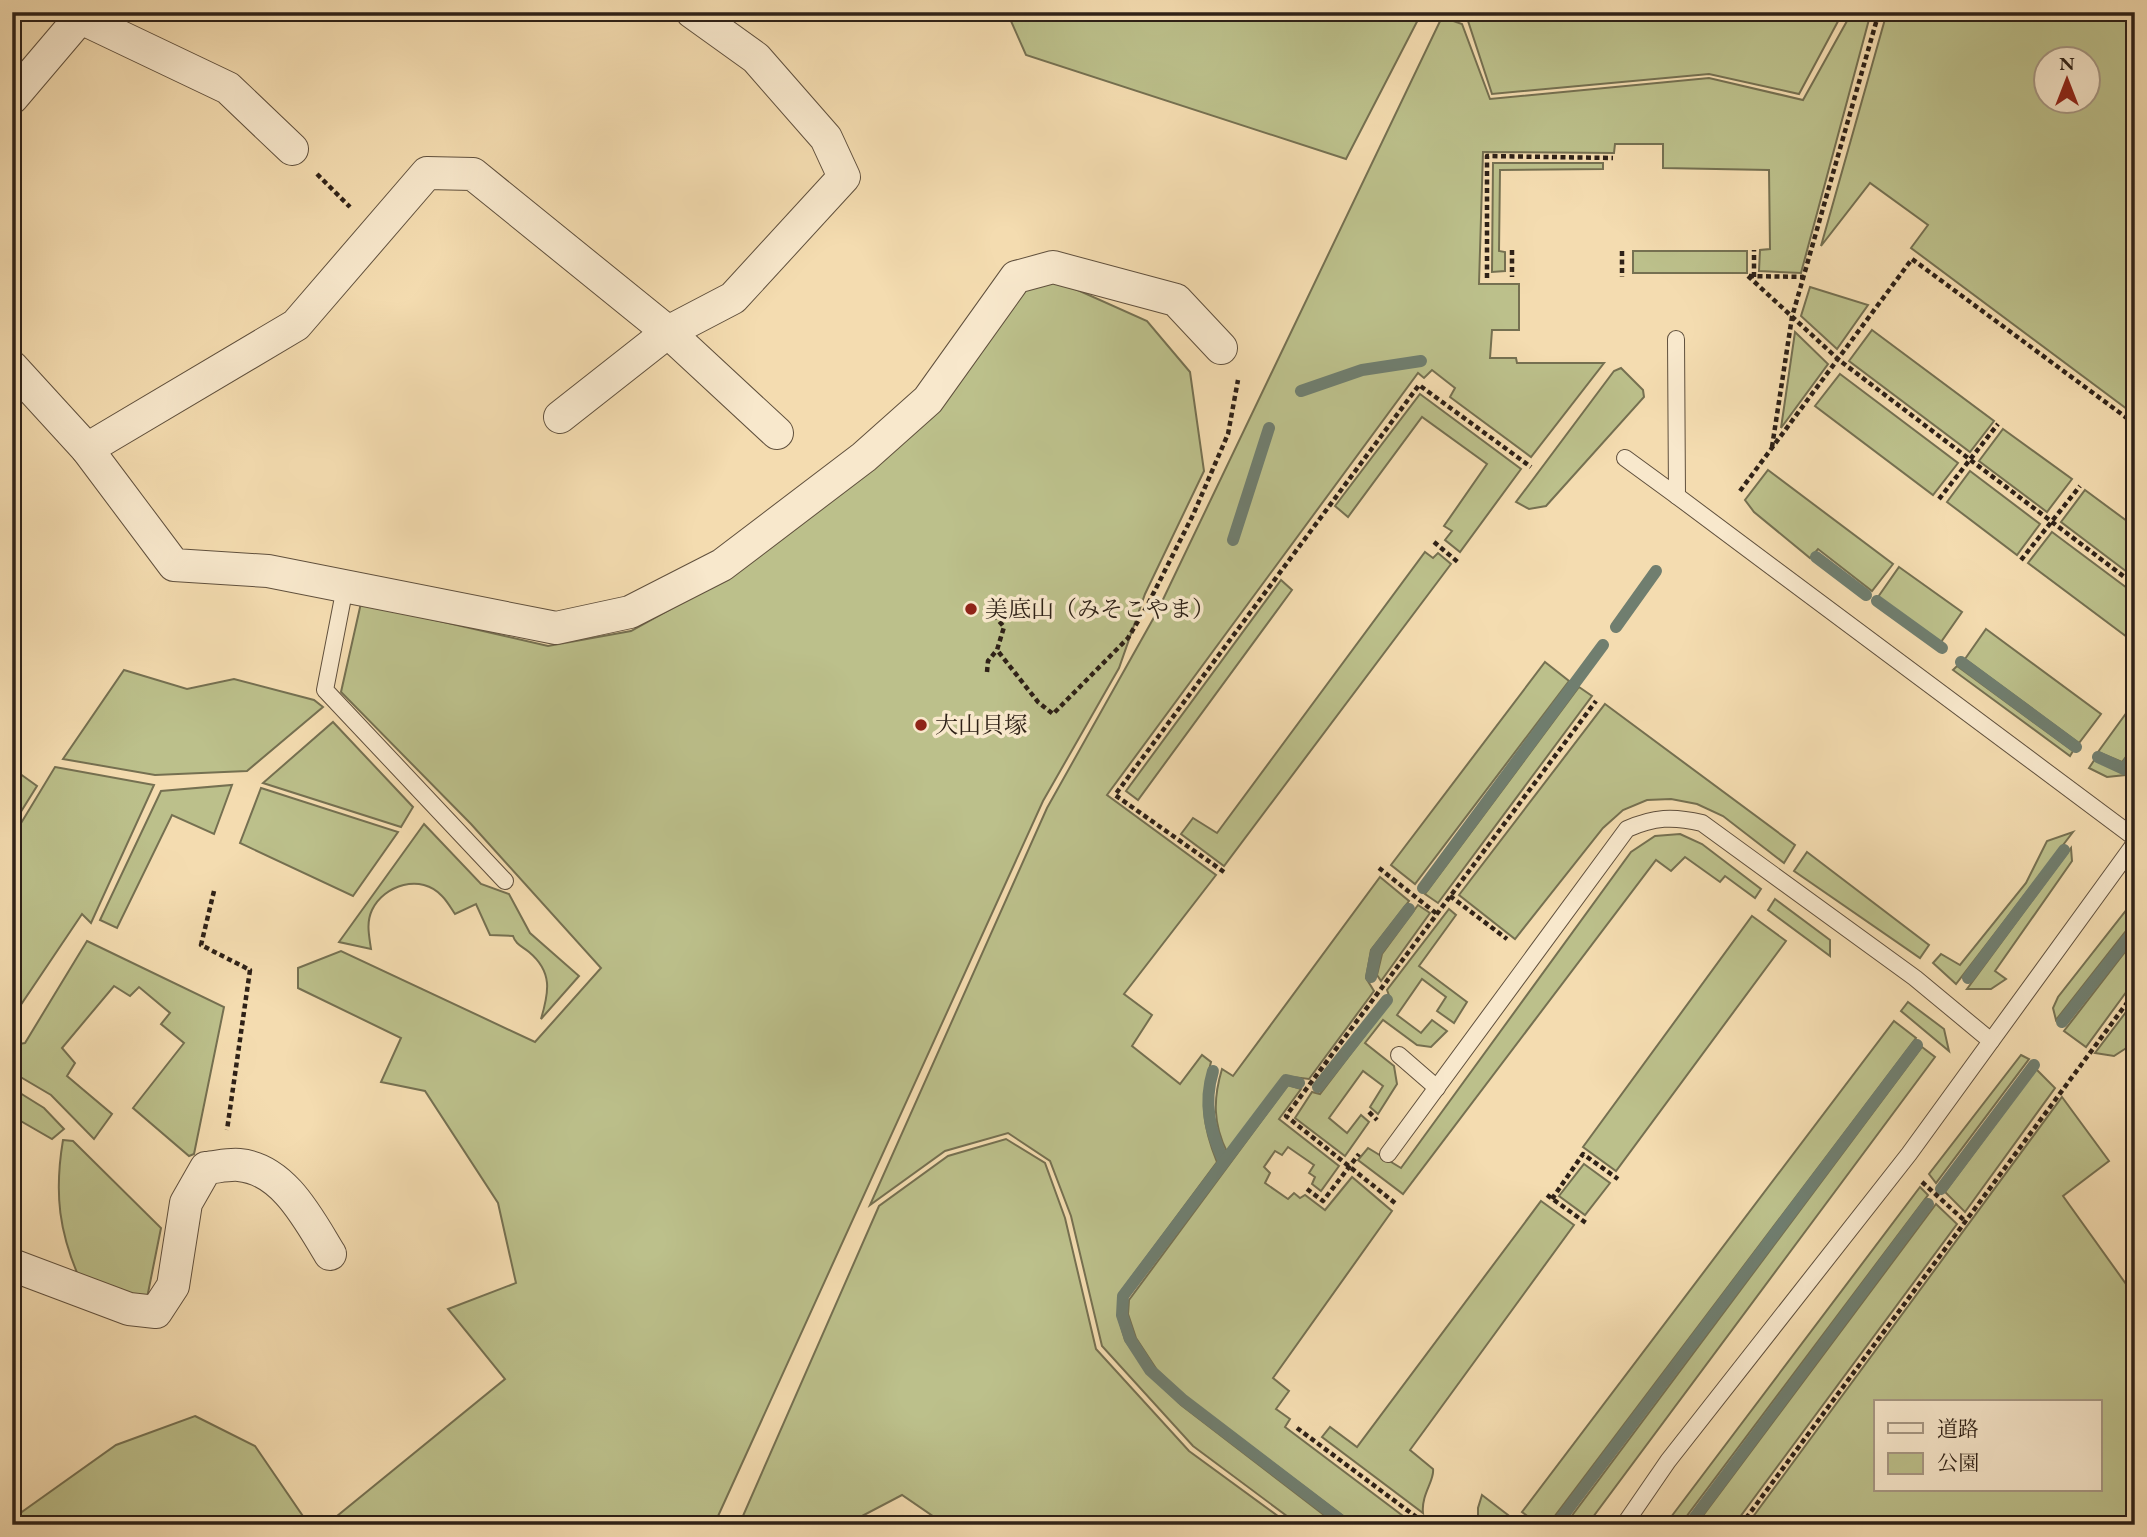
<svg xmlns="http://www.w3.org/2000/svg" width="2147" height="1537" viewBox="0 0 2147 1537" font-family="'EB Garamond','Noto Serif JP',serif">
<rect width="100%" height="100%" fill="#f4dcb0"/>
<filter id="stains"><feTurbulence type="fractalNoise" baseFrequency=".00286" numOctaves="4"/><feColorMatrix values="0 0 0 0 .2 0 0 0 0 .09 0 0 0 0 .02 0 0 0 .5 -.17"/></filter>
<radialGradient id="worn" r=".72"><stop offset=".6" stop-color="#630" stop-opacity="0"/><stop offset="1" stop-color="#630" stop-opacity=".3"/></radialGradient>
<g fill="#bcc08b" stroke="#757051" stroke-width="2" fill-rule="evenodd">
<path d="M1007 12H1422L1346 159 1026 55Z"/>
<path d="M1431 12H1843L1799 94 1709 74 1492 94 1467 18Z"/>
<path d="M1852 12H1871L1801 273 1759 271 1760 250 1770 249 1769 170 1663 168V144H1615L1614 153 1483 152 1479 284H1519V330H1492L1490 358H1516L1517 363H1604L1531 457 1450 397 1455 388 1432 370 1424 378 1418 373 1107 795 1216 875 1124 994 1152 1015 1132 1046 1180 1084 1202 1055 1211 1062C1200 1101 1202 1125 1217 1162L1119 1294 1118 1316 1125 1340 1149 1374 1181 1405 1337 1525H1299L1193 1446 1102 1346 1071 1216 1050 1161 1008 1133 945 1151 870 1205 1047 808 1157 612 1442 17 1462 24 1490 99 1709 78 1803 100Z"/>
<path d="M1887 12H2135V415L1911 248 1928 225 1870 183 1821 246ZM2046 60H2088V102H2046Z"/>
<path d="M1493 163H1603V169L1500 170 1499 251 1505 252V271L1492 272Z"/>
<rect x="1633" y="251" width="114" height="22"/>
<path d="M1053 279 1147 321 1190 372 1204 471 1145 594 1119 668 1043 801 714 1525H326L505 1379 448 1309 516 1283 498 1203 425 1091 381 1082 401 1038 298 988V968L341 951 535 1042 601 968 471 824 341 692 361 603 548 646 631 631 732 575 1020 291Z"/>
<path d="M1810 287 1868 305 1837 349 1801 316Z"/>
<path d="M1872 330 1994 421 1970 452 1849 361Z"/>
<path d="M1795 332 1828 364 1781 428Z"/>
<path d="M1621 368 1643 390 1644 397 1546 506 1529 509 1516 502 1614 371Z"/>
<path d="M1840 374 1958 463 1933 495 1815 406Z"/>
<path d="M1420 394 1521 469 1460 552 1445 540 1452 531 1444 526 1487 464 1422 417 1348 517 1335 506Z"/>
<path d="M2003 429 2072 479 2047 512 1979 461Z"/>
<path d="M1768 470 1893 564 1872 591 1818 549 1810 558 1754 512 1745 500Z"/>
<path d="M1970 471 2040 524 2017 555 1947 502Z"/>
<path d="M2085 490 2135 527V578L2061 522Z"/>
<path d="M2052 532 2135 594V643L2028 563Z"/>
<path d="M1425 552 1433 558 1438 553 1451 564 1224 866 1181 834 1193 818 1217 833Z"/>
<path d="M1899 567 1962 612 1941 642 1878 597Z"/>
<path d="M1281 580 1292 590 1138 800 1126 791Z"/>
<path d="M1986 629 2101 714 2079 743 1965 659Z"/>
<path d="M1545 662 1569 681 1415 884 1391 865Z"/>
<path d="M1957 666 2073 751 2070 756 1953 670Z"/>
<path d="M124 670 187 689 234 679 314 700 323 707 247 771 155 775 63 759Z"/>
<path d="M1579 687 1592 696 1438 903 1425 894Z"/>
<path d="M2135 701V745L2122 762 2098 752Z"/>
<path d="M1605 704 1795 845 1784 863 1723 816 1697 804 1671 799 1647 800 1623 810 1603 828 1515 939 1459 895Z"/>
<path d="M333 722 413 807 401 827 263 783Z"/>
<path d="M2095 759 2125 773 2135 760V774L2107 777 2089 768Z"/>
<path d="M55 767 154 785 91 923 82 914 12 1018V838Z"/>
<path d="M12 768 37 786 12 826Z"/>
<path d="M232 785 214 834 172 815 117 928 100 920 161 791Z"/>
<path d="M261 788 398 832 353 896 240 843Z"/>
<path d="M424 824 481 884 509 894 530 933 579 976 541 1019C549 992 553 972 529 952 522 946 516 945 513 936L490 935 476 904 455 914C451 908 447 901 442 896 421 873 384 885 372 910 366 923 369 935 371 949L339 942Z"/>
<path d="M2073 832 1956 984 1933 963 1941 954 1960 965 2026 883 2047 841Z"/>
<path d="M1680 834 1702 844 1761 889 1755 898 1725 876 1720 882 1685 857 1671 871 1656 860 1403 1194 1358 1160 1368 1148 1401 1168 1631 852 1655 836Z"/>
<path d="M2071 848 2072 861 1995 971 2006 979 1991 989H1967Z"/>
<path d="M1807 852 1929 945 1920 958 1794 871Z"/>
<path d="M1380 877 1409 901 1371 950 1366 978 1374 991 1309 1079 1285 1076 1227 1152C1213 1124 1213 1099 1222 1069L1233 1076Z"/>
<path d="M1775 899 1830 940V956L1768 910Z"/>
<path d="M2135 899V934L2126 931 2056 1020 2053 1008 2058 997Z"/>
<path d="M1418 905 1430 913 1381 981 1377 975 1382 954Z"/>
<path d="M1449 909 1456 915 1419 966 1467 1002 1454 1023 1437 1011 1446 997 1422 979 1397 1015 1421 1033 1432 1020 1447 1031 1431 1047 1417 1045 1383 1020 1365 1043 1394 1066 1397 1084 1378 1114 1370 1107 1383 1086 1363 1071 1329 1118 1347 1133 1361 1115 1369 1122 1345 1156 1295 1118 1312 1092 1320 1094 1391 1001 1387 990Z"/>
<path d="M1752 916 1786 941 1616 1171 1583 1147Z"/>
<path d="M2135 939V980L2086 1047 2064 1031Z"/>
<path d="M87 941 224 1007 194 1154 189 1156 133 1108 184 1043 161 1024 170 1013 139 987 130 996 114 986 62 1048 75 1063 67 1076 112 1114 94 1139 51 1095 12 1072V1045L25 1043Z"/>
<path d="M1908 1002 1944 1029 1949 1051 1901 1011Z"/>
<path d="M2129 1008 2135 1017V1050L2131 1045 2114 1056 2095 1053Z"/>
<path d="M1894 1021 1916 1038 1548 1525H1539L1522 1512Z"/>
<path d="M1922 1047 1935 1057 1587 1525H1565Z"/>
<path d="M2021 1055 2029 1059 1936 1183 1929 1174Z"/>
<path d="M2036 1069 2055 1088 1965 1212 1945 1192Z"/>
<path d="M1288 1085 1301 1089 1279 1119 1339 1166 1321 1191 1312 1184 1315 1177 1309 1173 1314 1165 1288 1147 1282 1155 1275 1151 1264 1167 1270 1173 1265 1183 1288 1199 1294 1193 1300 1198 1305 1195 1325 1210 1352 1177 1392 1211 1273 1378 1289 1391 1276 1409 1290 1419 1285 1427 1415 1525H1355L1187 1398 1157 1370 1136 1338 1128 1314 1129 1300Z"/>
<path d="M12 1088 44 1108 64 1129 52 1139 12 1116Z"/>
<path d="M2062 1097 2109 1161 2063 1196 2131 1291 2135 1289V1525H1747ZM2100 1402V1490H1876V1402Z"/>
<path d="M1006 1139 1045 1163 1065 1218 1096 1349 1189 1451 1290 1525H939L937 1519 902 1495 845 1525H739L879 1206 948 1156Z"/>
<path d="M63 1140 73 1141 161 1228 147 1298 81 1282C59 1233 54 1194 63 1140Z"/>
<path d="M1584 1164 1610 1183 1585 1215 1559 1196Z"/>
<path d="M1920 1187 1928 1195 1680 1525 1671 1517Z"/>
<path d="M1541 1201 1574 1225 1410 1450 1433 1469C1435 1480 1421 1494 1423 1513L1322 1437 1330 1427 1357 1447Z"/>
<path d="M1936 1204 1957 1224 1734 1525H1696Z"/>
<path d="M195 1416 255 1446 309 1525H12V1519L116 1445Z"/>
<path d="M1482 1495 1521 1525H1478V1508Z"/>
</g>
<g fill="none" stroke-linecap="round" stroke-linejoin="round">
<g stroke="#707e6f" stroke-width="12">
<path d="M1301 391 1362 370 1421 361"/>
<path d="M1233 540 1269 428"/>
<path d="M1816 557 1866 595"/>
<path d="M1877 601 1942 648"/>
<path d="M1616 627 1656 571"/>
<path d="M1961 662 2076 747"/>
<path d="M2098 757 2124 769 2135 754"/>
<path d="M1423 888 1603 645"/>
<path d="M1371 977 1376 952 1409 909"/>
<path d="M1968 978 2064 850"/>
<path d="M2062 1022 2130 936"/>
<path d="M1213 1071C1203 1104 1210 1131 1224 1162"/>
<path d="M1299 1083 1286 1080 1123 1296 1122 1315 1130 1339 1150 1370 1182 1399 1347 1525"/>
<path d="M1318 1087 1387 1000"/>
<path d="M1941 1189 2034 1065"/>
<path d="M1556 1525 1917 1045"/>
<path d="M1689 1525 1928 1204"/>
</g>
<defs>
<g id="service">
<path d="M1676 339 1677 496 2135 838"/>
<path d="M1625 458 1677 496"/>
<path d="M345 587 325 690 505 881"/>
<path d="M1399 1055 1437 1088"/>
<path d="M1388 1154 1627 829C1654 817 1673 816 1702 823L1915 978 1991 1041"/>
<path d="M1624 1525 1668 1461 1909 1154 2135 843"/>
</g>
<g id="minor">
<path d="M81 18 228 88 292 149"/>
<path d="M12 98 85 12"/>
<path d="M12 367 87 449 296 325 427 173 473 174 668 332 733 298 844 177 826 138 756 58 692 12"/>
<path d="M560 417 668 332 777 433"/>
<path d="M87 449 174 565 268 571 556 628 630 612 722 565 864 457 928 400 1016 277 1053 267 1176 300 1221 348"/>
<path d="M12 1265 129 1309 156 1312 173 1286 186 1203 206 1168C217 1167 229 1164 239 1165 284 1169 309 1220 330 1254"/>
</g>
</defs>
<use href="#service" stroke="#60503d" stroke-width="18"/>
<use href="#minor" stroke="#60503d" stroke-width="34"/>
<g stroke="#2e2117" stroke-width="4.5" stroke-dasharray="5 3.5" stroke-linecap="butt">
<path d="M317 174 350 207"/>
<path d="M1512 250V277"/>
<path d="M1622 251V277"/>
<path d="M1748 276 1839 360 2135 585"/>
<path d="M1749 276 1804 277"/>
<path d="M1754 277V250"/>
<path d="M1487 278V156L1613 158"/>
<path d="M1772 447 1792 317 1879 12"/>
<path d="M1740 491 1912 259 2135 424"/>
<path d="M1939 499 1998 424"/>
<path d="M1434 542 1459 563"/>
<path d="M2021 560 2080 486"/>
<path d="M994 615 1004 627 997 650 1038 702 1053 714 1128 638 1146 608 1193 515 1228 434 1238 380"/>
<path d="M987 672 988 661 997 650"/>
<path d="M1379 868 1437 914"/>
<path d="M1224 872 1115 795 1419 385 1531 467"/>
<path d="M214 891 201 945 250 970 227 1130"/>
<path d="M1450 896 1507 939"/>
<path d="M1369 1112 1377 1120"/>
<path d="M1922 1182 1965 1221"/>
<path d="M1307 1189 1323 1201 1359 1154"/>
<path d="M1547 1195 1586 1223"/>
<path d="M1552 1199 1583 1154 1618 1179"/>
<path d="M1395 1203 1286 1116 1596 701"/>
<path d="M1297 1428 1427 1525"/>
<path d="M1741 1525 2135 992"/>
</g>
<use href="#service" stroke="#f8e8cc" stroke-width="16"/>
<use href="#minor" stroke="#f8e8cc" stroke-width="32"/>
</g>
<g fill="#8f2418" stroke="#f8e8cc" stroke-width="2.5">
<circle cx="971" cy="609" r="7"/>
<circle cx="921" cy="725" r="7"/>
</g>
<g text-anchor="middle" stroke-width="7" stroke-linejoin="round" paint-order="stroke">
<g font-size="23" fill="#2e2117" stroke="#f8e8cc" text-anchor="start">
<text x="985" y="617">美底山（みそこやま）</text>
<text x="935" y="733">大山貝塚</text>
</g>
</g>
<rect width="2147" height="1537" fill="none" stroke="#f4dcb0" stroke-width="42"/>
<rect x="14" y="14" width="2119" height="1509" fill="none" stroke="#2e2117" stroke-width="3.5"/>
<rect x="21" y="21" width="2105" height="1495" fill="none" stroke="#2e2117" stroke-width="2"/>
<rect x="1874" y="1400" width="228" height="91" fill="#f8e8cc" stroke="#a79884" stroke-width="2"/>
<rect x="1888" y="1423" width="35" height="10" fill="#f8e8cc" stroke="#a79884" stroke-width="2"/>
<text x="1937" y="1436" font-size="21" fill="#2e2117">道路</text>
<rect x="1888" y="1453" width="35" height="21" fill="#bcc08b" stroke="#a79884" stroke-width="2"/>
<text x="1937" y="1470" font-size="21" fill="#2e2117">公園</text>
<g transform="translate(2067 80)"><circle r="33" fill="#f8e8cc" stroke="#a79884" stroke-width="2"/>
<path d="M0-5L12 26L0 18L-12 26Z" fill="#8f2418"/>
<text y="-10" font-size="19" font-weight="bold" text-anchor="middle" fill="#2e2117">N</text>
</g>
<rect width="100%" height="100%" filter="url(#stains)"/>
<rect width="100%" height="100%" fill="url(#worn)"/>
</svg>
